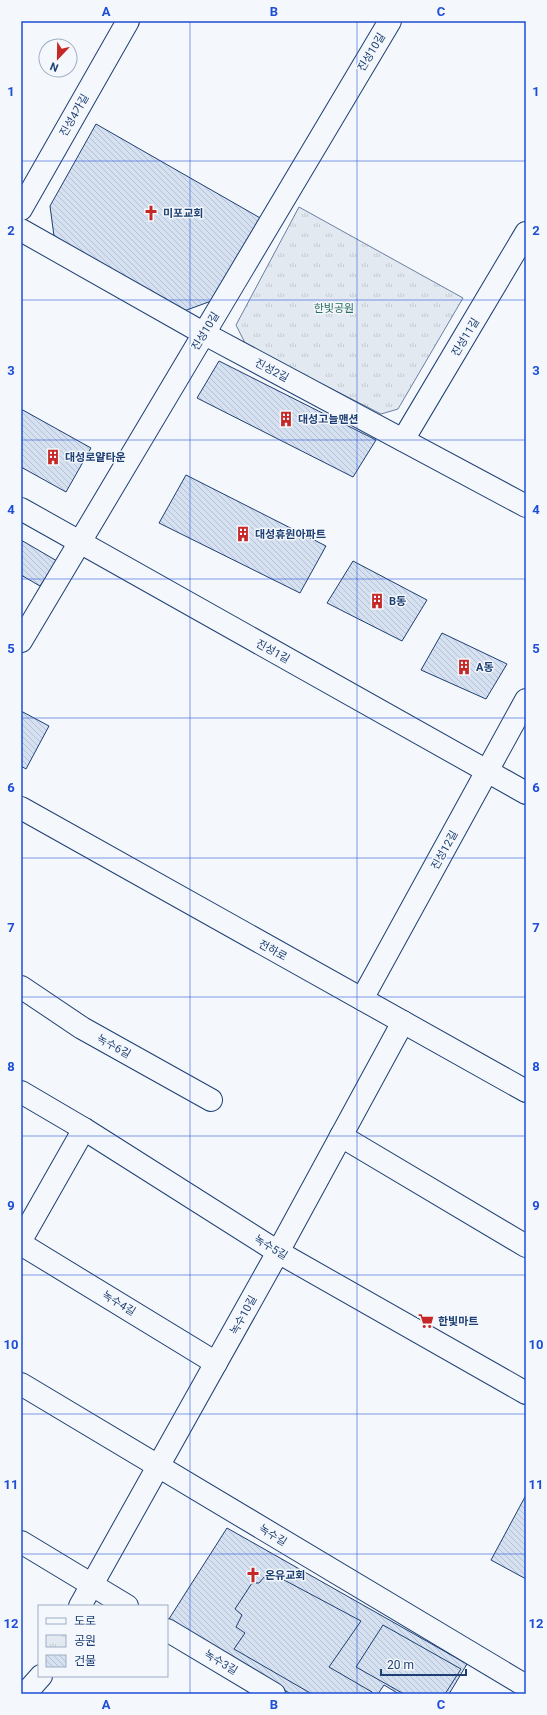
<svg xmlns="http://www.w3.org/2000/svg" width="547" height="1715" viewBox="0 0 547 1715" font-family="Roboto,'Noto Sans KR',sans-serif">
<defs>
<pattern id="park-tufts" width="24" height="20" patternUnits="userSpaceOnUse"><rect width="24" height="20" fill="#e3e9f0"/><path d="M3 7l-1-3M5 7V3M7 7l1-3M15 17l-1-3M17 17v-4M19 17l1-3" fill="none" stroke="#c2c9d1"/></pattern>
<pattern id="building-back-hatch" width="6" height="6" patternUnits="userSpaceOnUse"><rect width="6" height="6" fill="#d5e0f0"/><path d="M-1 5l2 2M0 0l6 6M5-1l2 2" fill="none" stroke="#b6c1d1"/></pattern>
</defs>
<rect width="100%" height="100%" fill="#f4f7fb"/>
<path fill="url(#park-tufts)" stroke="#687fa3" d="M299 207 463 298 398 409 381 414 246 345 236 325Z"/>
<g fill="url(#building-back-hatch)" stroke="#1d3f73">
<path d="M96 124 262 219 214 300 184 311 54 236 50 206Z"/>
<path d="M219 361 376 440 353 477 197 398Z"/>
<path d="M21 409 91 448 66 492 21 467Z"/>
<path d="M186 475 326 546 300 593 159 523Z"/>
<path d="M21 540 57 561 40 586 21 575Z"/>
<path d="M353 561 427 600 402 641 327 603Z"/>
<path d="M442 633 507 664 486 699 421 670Z"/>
<path d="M21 711 49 726 26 769 21 766Z"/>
<path d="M526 1495V1579L491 1560Z"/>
<path d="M227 1528 467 1664 449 1694H399L384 1685 378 1694H291L167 1622Z"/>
<path d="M271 1573 361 1621 329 1667 372 1692 371 1694H312L234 1649 245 1633 236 1627 242 1615 235 1609 252 1583H259L265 1576Z"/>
<path d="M383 1625 461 1669 445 1694H404L356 1667Z"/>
</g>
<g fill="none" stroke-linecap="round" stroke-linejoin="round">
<defs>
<g id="minor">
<path d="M21 209 128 21"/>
<path d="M21 230 203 333 526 506"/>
<path d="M403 440 526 233"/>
<path d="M21 509 526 793"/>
<path d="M21 641 390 21"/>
<path d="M21 808 526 1091"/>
<path d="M21 987 82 1028 211 1100"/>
<path d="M362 999 526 700"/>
<path d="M21 1092 84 1129 278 1252 526 1393"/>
<path d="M341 1136 526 1246"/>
<path d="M21 1240 84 1129"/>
<path d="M21 1244 216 1363"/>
<path d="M21 1384 526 1686"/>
<path d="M21 1542 127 1606"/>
<path d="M80 1606 278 1252 403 1022"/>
<path d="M167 1630 274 1694"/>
<path d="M25 1694 41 1676"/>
</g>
</defs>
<use href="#minor" stroke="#1d3f73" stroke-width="24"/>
<use href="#minor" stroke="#f4f7fb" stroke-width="22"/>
</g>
<path fill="none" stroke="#1d4ed8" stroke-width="1" stroke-opacity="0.55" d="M190 21V1694M357 21V1694M21 161H526M21 300H526M21 440H526M21 579H526M21 718H526M21 858H526M21 997H526M21 1136H526M21 1275H526M21 1414H526M21 1554H526"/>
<defs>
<symbol id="church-bare" viewBox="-9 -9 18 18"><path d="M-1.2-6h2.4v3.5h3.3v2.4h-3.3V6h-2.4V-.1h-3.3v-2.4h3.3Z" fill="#c62828" stroke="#f4f7fb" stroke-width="2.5" paint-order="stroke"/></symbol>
<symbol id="building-bare" viewBox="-9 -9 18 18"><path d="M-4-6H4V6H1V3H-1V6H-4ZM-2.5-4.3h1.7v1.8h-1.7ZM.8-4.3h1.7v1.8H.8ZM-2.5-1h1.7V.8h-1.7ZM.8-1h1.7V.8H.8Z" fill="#c62828" stroke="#f4f7fb" stroke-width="2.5" paint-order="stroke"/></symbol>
<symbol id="supermarket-bare" viewBox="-9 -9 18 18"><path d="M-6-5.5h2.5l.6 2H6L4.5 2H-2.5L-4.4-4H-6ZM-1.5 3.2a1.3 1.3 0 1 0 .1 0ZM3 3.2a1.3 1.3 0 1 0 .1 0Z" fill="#c62828" stroke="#f4f7fb" stroke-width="2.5" paint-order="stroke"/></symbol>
</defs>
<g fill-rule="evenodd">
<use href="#church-bare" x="140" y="202" width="22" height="22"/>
<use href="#building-bare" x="275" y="408" width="22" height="22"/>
<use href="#building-bare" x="42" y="446" width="22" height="22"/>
<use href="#building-bare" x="232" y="523" width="22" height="22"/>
<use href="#building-bare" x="366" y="590" width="22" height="22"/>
<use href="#building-bare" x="453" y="656" width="22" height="22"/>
<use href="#supermarket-bare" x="415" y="1310" width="22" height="22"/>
<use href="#church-bare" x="242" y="1564" width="22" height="22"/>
</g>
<g text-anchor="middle" stroke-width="3" stroke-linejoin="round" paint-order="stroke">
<g font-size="11" fill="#1d3f73" stroke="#f4f7fb">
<text transform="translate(371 52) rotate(-59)" y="4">진성10길</text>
<text transform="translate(74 115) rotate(-60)" y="4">진성4가길</text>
<text transform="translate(205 331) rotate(-59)" y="4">진성10길</text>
<text transform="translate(465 337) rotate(-59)" y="4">진성11길</text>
<text transform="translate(272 370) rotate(28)" y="4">진성2길</text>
<text transform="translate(273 651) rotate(29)" y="4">진성1길</text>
<text transform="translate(444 850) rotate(-61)" y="4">진성12길</text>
<text transform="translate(273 950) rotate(29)" y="4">전하로</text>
<text transform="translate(114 1046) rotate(29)" y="4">녹수6길</text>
<text transform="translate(271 1247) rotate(31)" y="4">녹수5길</text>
<text transform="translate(119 1303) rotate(31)" y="4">녹수4길</text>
<text transform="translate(243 1315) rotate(-61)" y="4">녹수10길</text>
<text transform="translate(273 1535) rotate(31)" y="4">녹수길</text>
<text transform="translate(221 1662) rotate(31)" y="4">녹수3길</text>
</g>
<g font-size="11" font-weight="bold" fill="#1d3f73" stroke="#f4f7fb" text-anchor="start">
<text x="163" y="217">미포교회</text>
<text x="298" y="423">대성고늘맨션</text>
<text x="65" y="461">대성로얄타운</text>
<text x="255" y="538">대성휴원아파트</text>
<text x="389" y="605">B동</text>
<text x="476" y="671">A동</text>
<text x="438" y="1325">한빛마트</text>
<text x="265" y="1579">온유교회</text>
</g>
<g font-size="11" fill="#2c6c60" stroke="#f4f7fb">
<text x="334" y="312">한빛공원</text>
</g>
</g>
<rect width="547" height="1715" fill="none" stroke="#f4f7fb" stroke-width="44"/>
<rect x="38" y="1605" width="130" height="72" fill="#f4f7fb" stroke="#9eadc5"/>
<rect x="46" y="1618" width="20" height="6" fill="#f4f7fb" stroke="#9eadc5"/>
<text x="74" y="1625" font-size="12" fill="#1d3f73">도로</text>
<rect x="46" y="1635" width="20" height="12" fill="url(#park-tufts)" stroke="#9eadc5"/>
<text x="74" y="1645" font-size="12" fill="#1d3f73">공원</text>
<rect x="46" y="1655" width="20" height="12" fill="url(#building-back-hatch)" stroke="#9eadc5"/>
<text x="74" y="1665" font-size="12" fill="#1d3f73">건물</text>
<g transform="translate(58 58) rotate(202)"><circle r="19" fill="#f4f7fb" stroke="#9eadc5"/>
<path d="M0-3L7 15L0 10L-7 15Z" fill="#c62828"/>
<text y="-6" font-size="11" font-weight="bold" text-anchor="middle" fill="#1d3f73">N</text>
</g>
<path d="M381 1669v6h85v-6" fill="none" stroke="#1d3f73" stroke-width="2"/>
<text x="387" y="1669" font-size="12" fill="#1d3f73" stroke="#f4f7fb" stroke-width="3" paint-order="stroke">20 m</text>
<rect x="22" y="22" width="503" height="1671" fill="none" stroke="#1d4ed8" stroke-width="1.5"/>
<g font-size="13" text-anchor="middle" font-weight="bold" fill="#1d4ed8">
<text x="106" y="16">A</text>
<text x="274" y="16">B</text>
<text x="441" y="16">C</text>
<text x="11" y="96">1</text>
<text x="536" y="96">1</text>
<text x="11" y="235">2</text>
<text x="536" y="235">2</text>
<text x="11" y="375">3</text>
<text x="536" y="375">3</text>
<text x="11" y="514">4</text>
<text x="536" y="514">4</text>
<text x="11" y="653">5</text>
<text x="536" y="653">5</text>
<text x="11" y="792">6</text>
<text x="536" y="792">6</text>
<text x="11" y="932">7</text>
<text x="536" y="932">7</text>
<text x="11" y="1071">8</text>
<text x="536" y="1071">8</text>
<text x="11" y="1210">9</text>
<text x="536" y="1210">9</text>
<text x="11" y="1349">10</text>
<text x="536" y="1349">10</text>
<text x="11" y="1489">11</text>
<text x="536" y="1489">11</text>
<text x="11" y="1628">12</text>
<text x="536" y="1628">12</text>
<text x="106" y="1709">A</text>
<text x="274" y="1709">B</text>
<text x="441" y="1709">C</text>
</g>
</svg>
